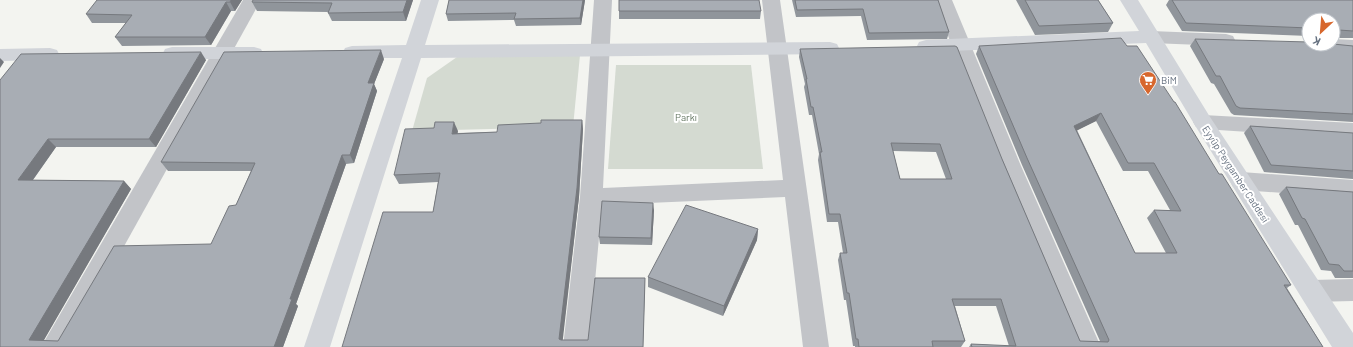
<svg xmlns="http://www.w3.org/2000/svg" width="1353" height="347" viewBox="0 0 1353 347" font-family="Barlow,sans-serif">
<rect width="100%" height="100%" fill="#f3f4f0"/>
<g fill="#d4dad1">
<path d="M580 55 573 127 412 131 427 78 457 57Z"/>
<path d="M616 65H751L763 169H608Z"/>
</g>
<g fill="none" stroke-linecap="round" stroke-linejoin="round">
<g fill="#c2c4c8" fill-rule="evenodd">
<path d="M243 0H261L68 347H41Z"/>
<path d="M594 0H612L603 188 783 180 762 0H780L829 347H803L785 197 602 205 589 347H563L580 197Z"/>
<path d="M934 0H952L1021 166 1101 347H1075L999 166Z"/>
<path d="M1151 31 1226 34 1233 36 1235 40 1233 44 1226 46 1151 43 1144 41 1142 37 1144 33Z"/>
<path d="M1333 39 1353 40V52L1314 48 1312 44H1333Z"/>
<path d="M1203 115 1353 123V139L1203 129 1196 127 1193 122 1196 117Z"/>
<path d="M1241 172 1353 180V198L1241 190 1233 187 1230 181 1233 175Z"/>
<path d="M1353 279V301L1312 302 1303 299 1300 291 1303 283 1312 280Z"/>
</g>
<g fill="#d1d4d9" fill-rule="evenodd">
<path d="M421 0H439L425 45 830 42 837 44 839 48 837 52 830 54 421 58 330 347H304L402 58H352L345 56 343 52 345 48 352 46 406 45Z"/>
<path d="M1120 0H1138L1210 117 1353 333V347H1332L1196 127 1146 43 926 52 919 50 917 46 919 42 926 40 1139 31Z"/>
<path d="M172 47H254L261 49 263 53 261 57 254 59H172L165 57 163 53 165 49Z"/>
<path d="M50 48 57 50 59 54 57 58 50 60 0 61V49Z"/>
</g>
</g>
<g fill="#90959b" fill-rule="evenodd">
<path d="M242 0 235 11H231L211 45 122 46 115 37 126 23H92L86 14Z"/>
<path d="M413 0 406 21H332L328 13V12L257 11 252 2Z"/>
<path d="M449 0H585L581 25 516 26 514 20 448 21 446 14Z"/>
<path d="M792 0H938L949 32 947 39 867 40 861 16 796 17Z"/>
<path d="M1016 0H1098L1113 23 1108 32 1035 35Z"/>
<path d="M1169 0H1353V38H1336L1333 41V20H1309V36L1182 31 1166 5Z"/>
<path d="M619 11H761L760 19H619Z"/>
<path d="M1195 39 1353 46V122L1234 115 1231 113 1214 84 1211 83 1190 46Z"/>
<path d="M979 46H1127L1219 174 1291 285 1287 288 1323 347H969L971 344 1009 346 996 306H955L965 341 961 347H855V346H853L846 300H844L838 260 840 253H843L838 222H827L818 160 819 154 812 115H809L804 87 805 84 799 57 800 49 1002 159 1080 341H1100L1022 165 976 54ZM1096 121 1123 171H1148L1170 210H1154L1147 218 1166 253H1135L1077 130ZM893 151 936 152 946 179H900Z"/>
<path d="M384 59 374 84 377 91 354 163 346 164 296 304 298 306 283 347H0V80L206 60 156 147H56L33 180 124 181 131 189 43 341H58L211 244 236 205 251 171H168L161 162Z"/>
<path d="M582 120 583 129 579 197 562 340H588L645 278V286L643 347H342L433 212 438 182 399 184 394 175 458 131 457 133 497 132 541 123Z"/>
<path d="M1250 126 1353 133V179L1264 172 1244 133Z"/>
<path d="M1286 187 1353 192V278H1335L1331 271 1321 270 1298 225H1295L1279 194Z"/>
<path d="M654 210 652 245 600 244 599 237Z"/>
<path d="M758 229 757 240 723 316 648 287V277Z"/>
</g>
<g fill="#76797e">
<path d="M231 0H242L235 11 230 2Z"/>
<path d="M407 0H413L406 21 403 12Z"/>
<path d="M583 0H585L581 25 580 18Z"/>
<path d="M226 2 231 11 211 45 205 37Z"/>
<path d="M381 50 384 59 374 84 377 91 354 163 350 155 368 83Z"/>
<path d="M201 52 206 60 156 147 149 139Z"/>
<path d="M0 58 4 62 0 68Z"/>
<path d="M1101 113 1096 121 1070 134 1074 126Z"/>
<path d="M582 120 583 129 579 197 562 347 559 339Z"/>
<path d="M454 122 458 131 456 143 452 134Z"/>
<path d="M48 139 56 147 27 188 18 180Z"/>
<path d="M342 155 346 164 296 304 298 306 283 347H274L290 299Z"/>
<path d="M124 181 131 189 40 347 29 340Z"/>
<path d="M653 203 654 210 652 245 651 238Z"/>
<path d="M758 229 757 240 723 316 724 306Z"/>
</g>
<g fill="#a8adb4" stroke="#76797e" fill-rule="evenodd">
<path d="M97 0H231L230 2H226L205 37H115L132 15 86 14Z"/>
<path d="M253 0H407L403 12 328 13 332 3 252 2Z"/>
<path d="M449 0H583L580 18 514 19 516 13 446 14Z"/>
<path d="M619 0H759L761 11H619Z"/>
<path d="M795 0H938L949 32 869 33 863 9 797 10Z"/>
<path d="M1025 0H1098L1113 23 1039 26Z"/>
<path d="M1172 0H1353V31L1339 30 1338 35H1333V20H1309V28L1186 23Z"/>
<path d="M1121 38 1127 46H1137L1174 102H1175L1219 174H1222L1291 285H1284L1323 347H972L971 344 1016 346 1001 299H952L965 341H932L933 347H859L858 339H856L849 293H847L840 253H847L840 214H829L820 152H822L813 107H811L806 79H807L800 49 955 46 957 47 1002 159 1080 341 1108 342 1109 340 1027 158 979 46ZM1101 113 1128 163H1154L1181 211 1154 210 1177 253H1135L1074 126ZM891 143 940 144 952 179H900Z"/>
<path d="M1195 39 1309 42V44H1333L1353 46V114L1240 108 1236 106 1220 76H1216Z"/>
<path d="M381 50 368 83H374L350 155H342L290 299H292L274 347H0V80L21 54 201 52 149 139H48L18 180 124 181 29 340 58 341 114 246 211 244 229 206 236 205 255 163 161 162 224 52Z"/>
<path d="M541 120H582L577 188 559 339 561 340H588L595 278H645L643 347H342L383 212H433L440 173 394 175 405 129 434 128 435 122H454L452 134 497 132 498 125 541 123Z"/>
<path d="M1250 126 1353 133V171L1271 165Z"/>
<path d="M1286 187 1353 192V271H1344L1339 265 1329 264 1305 219 1302 218Z"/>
<path d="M602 201 653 203 651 238 599 237Z"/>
<path d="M686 205 758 229 724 306 648 277Z"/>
</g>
<defs>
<symbol id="supermarket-pin" viewBox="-11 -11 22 30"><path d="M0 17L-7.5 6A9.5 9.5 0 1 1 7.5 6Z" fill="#d7672d" stroke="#fff"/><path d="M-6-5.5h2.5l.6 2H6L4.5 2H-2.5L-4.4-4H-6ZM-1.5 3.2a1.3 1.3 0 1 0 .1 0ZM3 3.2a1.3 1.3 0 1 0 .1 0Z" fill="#fff"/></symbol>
</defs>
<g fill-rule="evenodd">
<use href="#supermarket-pin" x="1138" y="70" width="20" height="27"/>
</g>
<g text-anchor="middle" stroke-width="4" stroke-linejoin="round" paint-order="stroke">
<g font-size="10" fill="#65707f" stroke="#fff" text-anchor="start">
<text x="1161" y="84">BiM</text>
</g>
<g font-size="10" fill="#657763" stroke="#fff">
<text x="686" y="121">Parkı</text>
</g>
<g font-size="10" fill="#65707f" stroke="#fff">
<text transform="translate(1236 174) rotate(57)" y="4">Eyyüp Peygamber Caddesi</text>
</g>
</g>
<g transform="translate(1321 32) rotate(206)"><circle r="19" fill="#ffffff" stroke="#c1c6cc"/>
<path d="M0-3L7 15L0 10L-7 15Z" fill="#d7672d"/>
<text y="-6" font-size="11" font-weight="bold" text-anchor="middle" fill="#65707f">K</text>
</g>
</svg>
